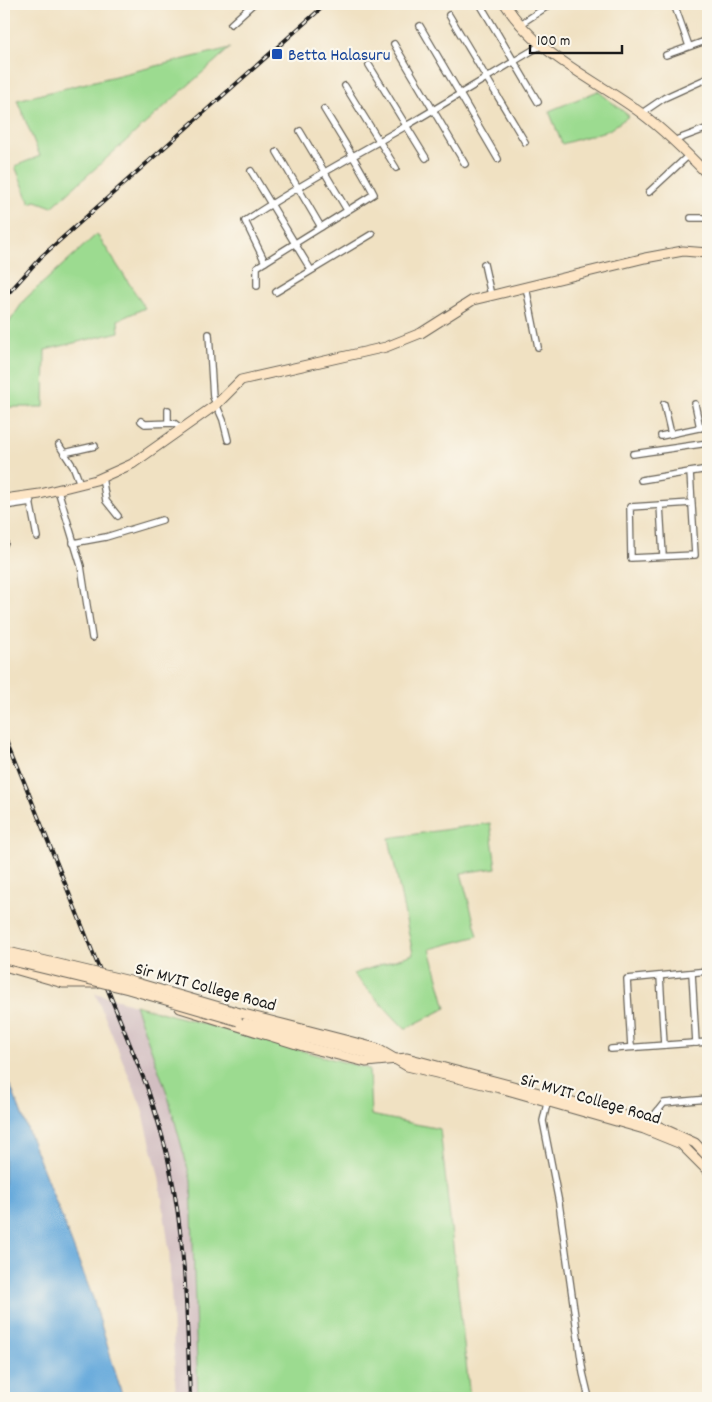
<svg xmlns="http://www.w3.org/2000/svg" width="712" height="1402" viewBox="0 0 712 1402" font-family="Dekko,sans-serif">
<rect width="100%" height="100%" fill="#fbf7ec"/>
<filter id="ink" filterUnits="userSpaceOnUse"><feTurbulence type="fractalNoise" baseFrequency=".02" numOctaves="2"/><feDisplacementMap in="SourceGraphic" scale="10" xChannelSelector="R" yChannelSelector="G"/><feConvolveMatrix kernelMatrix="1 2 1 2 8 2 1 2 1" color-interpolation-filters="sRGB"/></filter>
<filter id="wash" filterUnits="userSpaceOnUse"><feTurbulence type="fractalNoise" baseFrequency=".0096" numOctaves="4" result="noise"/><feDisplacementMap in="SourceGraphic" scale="20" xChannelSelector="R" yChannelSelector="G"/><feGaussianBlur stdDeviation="1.12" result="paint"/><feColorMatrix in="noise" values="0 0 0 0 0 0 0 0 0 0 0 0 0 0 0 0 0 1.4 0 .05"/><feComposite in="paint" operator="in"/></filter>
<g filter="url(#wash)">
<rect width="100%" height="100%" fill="#f0e1c2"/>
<path fill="#d2bec1" d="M95 993 135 1005 167 1093 191 1180 198 1398H176L169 1249 159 1177 142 1108Z"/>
<g fill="#9cdb90" stroke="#5c7c56">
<path d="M230 48 52 207 36 201 30 203 15 166 40 156 17 100Z"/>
<path d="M598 91 629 116 609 130 562 144 549 111Z"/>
<path d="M97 234 145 308 118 320 119 332 45 350 44 407H4V330L25 299Z"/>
<path d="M490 823 496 868 461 873 478 936 430 949 446 1008 405 1029 353 974 413 954 389 838Z"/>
<path d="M135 1005 369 1069 371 1115 440 1129 470 1398H198L191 1180 167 1093Z"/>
</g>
<path fill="#68aadc" stroke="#42637c" d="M4 1079 11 1087 93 1298 123 1398H4Z"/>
</g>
<g filter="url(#ink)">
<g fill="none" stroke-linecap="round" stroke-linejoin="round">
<defs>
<g id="street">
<path d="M480 4 538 102"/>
<path d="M674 4 689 46"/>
<path d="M449 15 525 142"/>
<path d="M231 24 253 4"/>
<path d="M519 25 551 4"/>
<path d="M420 26 498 159"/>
<path d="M394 44 465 164"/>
<path d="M666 55 708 40"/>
<path d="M369 65 426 158"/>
<path d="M345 86 396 168"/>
<path d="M324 109C341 137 359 165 374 194L265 262 245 221C297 186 352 157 406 126 451 100 495 72 540 46"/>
<path d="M642 113 664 98 708 78"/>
<path d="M300 131 347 210"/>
<path d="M673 141 708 128"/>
<path d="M277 152 321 227"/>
<path d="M251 171 311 270"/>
<path d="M649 192 689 155"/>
<path d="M691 218H708"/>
<path d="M484 264 491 295"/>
<path d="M257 286V267L265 262"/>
<path d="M526 287 538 347"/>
<path d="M276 292 372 234"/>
<path d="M209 334 213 397 223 420 228 440"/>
<path d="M664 404 671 434"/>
<path d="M695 404 700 428"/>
<path d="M141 421 145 424 174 423 182 429"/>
<path d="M168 422V410"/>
<path d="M661 436 708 426"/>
<path d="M59 445 74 468 80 484"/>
<path d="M64 453 95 446"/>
<path d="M633 454 708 443"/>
<path d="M690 472 695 555 631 558 630 507 692 503"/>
<path d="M102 477 106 501 118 516"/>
<path d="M641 480 708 469"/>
<path d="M58 490 81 566 92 638"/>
<path d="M29 496 37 537"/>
<path d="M660 505 663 556"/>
<path d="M4 506 31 502"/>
<path d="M4 532 5 543"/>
<path d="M73 543 106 537 162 520"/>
<path d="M692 973 696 1043"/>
<path d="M660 976 664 1045"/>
<path d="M631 1047 627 979 708 971"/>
<path d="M611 1049 708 1042"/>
<path d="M548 1099 543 1121 559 1203 583 1373 589 1398"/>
<path d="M648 1123 664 1103 708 1099"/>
</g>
<g id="secondary">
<path d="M505 4C539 57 592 77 641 113 665 131 687 153 708 175"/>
<path d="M4 499 40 494 96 480 132 464 217 404 241 380 386 347 421 333 473 300 645 258 683 251 708 253"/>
<path d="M4 966 63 983H96"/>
<path d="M180 1008 306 1047 366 1062 407 1058 649 1122 695 1143 708 1157"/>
<path d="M240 1013 376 1048 407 1066 504 1089 644 1129 681 1144 708 1171"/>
<path d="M245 1023 385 1058"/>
</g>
</defs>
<use href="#street" stroke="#666156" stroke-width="8"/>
<use href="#secondary" stroke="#666156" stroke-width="11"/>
<use href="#street" stroke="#fff" stroke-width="5.5"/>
<use href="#secondary" stroke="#fde5c5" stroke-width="9"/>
<defs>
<g id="rail">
<path d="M4 298 41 257 326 4"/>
<path d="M4 732 147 1087C155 1112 164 1138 169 1164 186 1241 187 1320 190 1398"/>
</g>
</defs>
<use href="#rail" stroke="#1c1c1c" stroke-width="4"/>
<use href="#rail" stroke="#fbf7ec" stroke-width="2" stroke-dasharray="5.5" stroke-linecap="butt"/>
<defs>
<g id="secondary-bridge">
<path d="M4 951 130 981 240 1013"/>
<path d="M4 959 128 989 238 1021"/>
</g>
</defs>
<use href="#secondary-bridge" stroke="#666156" stroke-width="11" stroke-linecap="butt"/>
<use href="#secondary-bridge" stroke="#fde5c5" stroke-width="9"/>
</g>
</g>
<rect fill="#1a4fb4" stroke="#fbf7ec" stroke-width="2" x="271" y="48" width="12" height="12" rx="2.5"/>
<g text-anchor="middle" stroke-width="4.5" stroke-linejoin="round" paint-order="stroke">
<g font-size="18" fill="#164399" stroke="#fbf7ec" text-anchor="start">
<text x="288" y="60">Betta Halasuru</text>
</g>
<g font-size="18" fill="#1c1c1c" stroke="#fbf7ec">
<text transform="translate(206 986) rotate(15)" y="6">Sir MVIT College Road</text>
<text transform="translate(591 1098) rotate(16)" y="6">Sir MVIT College Road</text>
</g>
</g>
<rect width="712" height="1402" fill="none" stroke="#fbf7ec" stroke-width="20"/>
<path d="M530 45v8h92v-8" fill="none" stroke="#1c1c1c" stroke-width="2.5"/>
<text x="537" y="45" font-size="15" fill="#1c1c1c" stroke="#fbf7ec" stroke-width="4" paint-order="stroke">100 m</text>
</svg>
